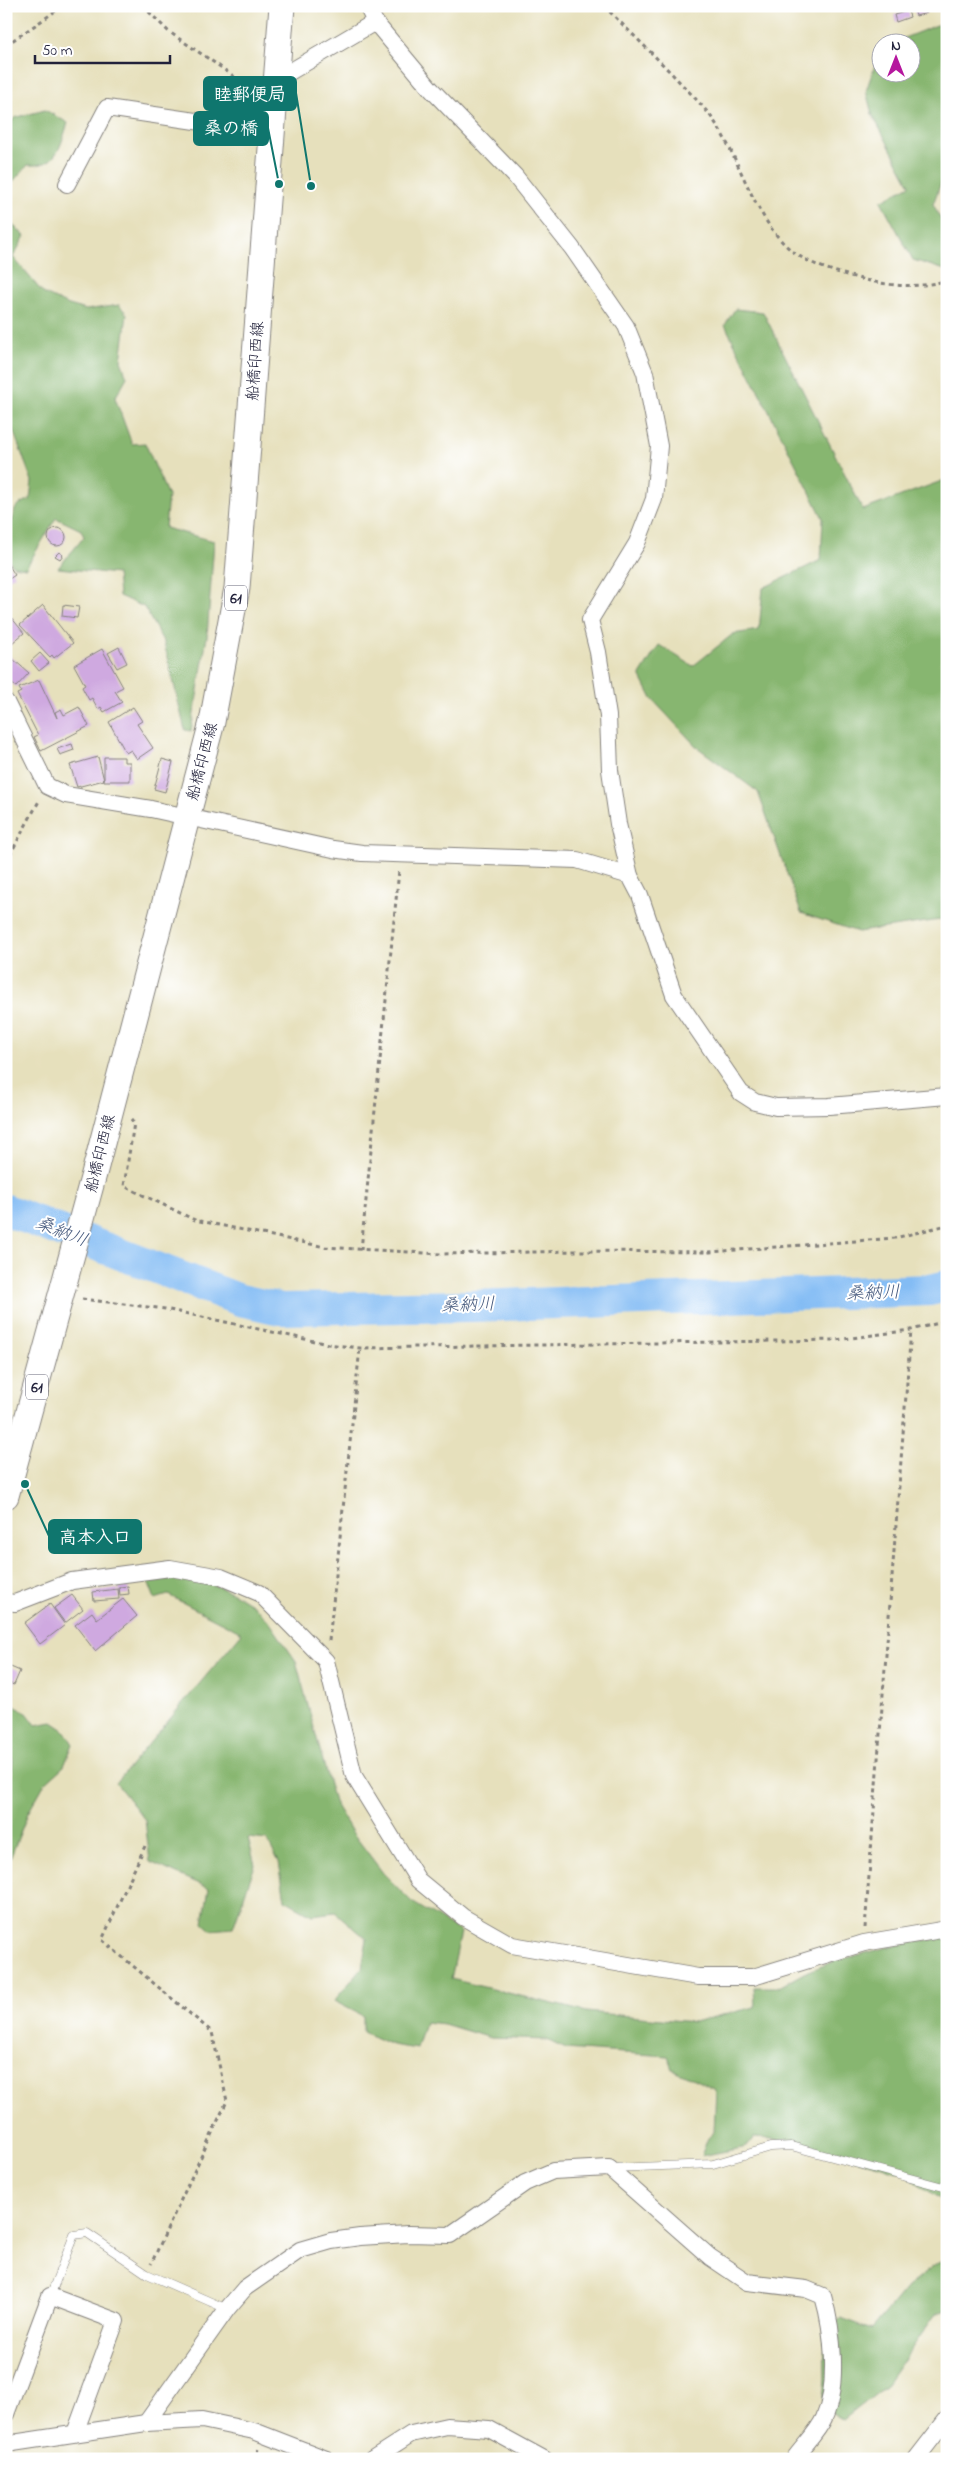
<svg xmlns="http://www.w3.org/2000/svg" width="953" height="2465" viewBox="0 0 953 2465" font-family="'Indie Flower','Klee One',sans-serif">
<rect width="100%" height="100%" fill="#fff"/>
<filter id="ink" filterUnits="userSpaceOnUse"><feTurbulence type="fractalNoise" baseFrequency=".02" numOctaves="2"/><feDisplacementMap in="SourceGraphic" scale="10" xChannelSelector="R" yChannelSelector="G"/><feConvolveMatrix kernelMatrix="1 2 1 2 8 2 1 2 1" color-interpolation-filters="sRGB"/></filter>
<filter id="wash" filterUnits="userSpaceOnUse"><feTurbulence type="fractalNoise" baseFrequency=".0096" numOctaves="4" result="noise"/><feDisplacementMap in="SourceGraphic" scale="20" xChannelSelector="R" yChannelSelector="G"/><feGaussianBlur stdDeviation="1.12" result="paint"/><feColorMatrix in="noise" values="0 0 0 0 0 0 0 0 0 0 0 0 0 0 0 0 0 1.4 0 .05"/><feComposite in="paint" operator="in"/></filter>
<g filter="url(#wash)">
<rect width="100%" height="100%" fill="#e6e0bc"/>
<g fill="#87b66f" stroke="#546c55">
<path d="M947 21V177L942 180 933 204 944 225 947 223 945 270 913 260 881 201 910 185 872 114 866 91 878 56 880 54V72H910V42H894Z"/>
<path d="M45 110 68 123C60 146 58 167 28 165L6 189V131L14 118Z"/>
<path d="M6 219 25 236 13 257 43 293 66 304 86 310 119 305 127 314 121 361 127 377 115 398 132 444 145 443 168 496 165 528 214 541 207 637 191 731 185 730 164 643 144 607 119 596 117 574 58 568 84 537 81 530 56 518 26 568 13 566 6 555V532C19 519 6 506 30 500L32 481 10 422 6 418Z"/>
<path d="M735 309 763 312 863 510 947 479V919L858 932 801 913 758 792 697 747 652 699 640 675 659 645 693 666 733 634 759 630 763 588 821 560 823 518 725 325Z"/>
<path d="M160 1578 205 1581 235 1594 253 1605 268 1620 296 1661 334 1802 352 1832 383 1873 412 1902 461 1932 451 1979 586 2012 694 2022 755 2007 754 1987H779L804 1973 835 1961 896 1945 947 1937V2204L902 2172 774 2139 754 2138 747 2147 701 2156 708 2138 714 2132 716 2090 673 2069 668 2056 565 2049 547 2040 490 2038 444 2024 425 2022 417 2049 392 2045 363 2032V2016L334 2001 362 1968 367 1939 335 1912 312 1915 285 1900 279 1862 267 1840 248 1838 255 1865 233 1928 211 1930 203 1923 209 1888 150 1862 145 1820 116 1783 242 1633 168 1595 155 1599 148 1581Z"/>
<path d="M9 1703 27 1713 36 1725 52 1722 64 1730 73 1744 64 1766 45 1783 28 1813 6 1869V1819L13 1760 6 1752V1715Z"/>
<path d="M947 2256V2309L935 2315 885 2387 843 2420 822 2406 825 2379 824 2333 841 2318 872 2329 907 2287Z"/>
</g>
<g fill="none" stroke-linecap="round" stroke-linejoin="round">
<path stroke="#83bcf4" stroke-width="32" d="M6 1210 240 1300 281 1309 473 1306 930 1290 947 1286"/>
</g>
<g id="blocks">
<g fill="#cfa9e0">
<path d="M925 6 927 13 916 16 914 9Z"/>
<path d="M908 11 910 17 896 22 894 15Z"/>
<circle cx="57" cy="537" r="9"/>
<path d="M59 552 63 555 60 559 55 556Z"/>
<path d="M6 561 15 575 6 581Z"/>
<path d="M43 605 73 643 54 658 52 655 50 657 20 625Z"/>
<path d="M63 605 79 607 77 618 62 616Z"/>
<path d="M6 611 24 633 6 648Z"/>
<path d="M119 647 127 663 117 668 108 653Z"/>
<path d="M102 649 123 687 115 691 122 702 104 712 101 707 98 709 92 698 89 700 82 687 85 685 74 665Z"/>
<path d="M6 653 29 673 16 687 6 679Z"/>
<path d="M40 653 49 663 39 671 31 661Z"/>
<path d="M39 680 57 718 55 712 61 709 64 715 79 707 89 726 41 751 34 737 38 735 17 694 21 692 19 688Z"/>
<path d="M133 707 142 721 137 724 153 748 137 759 131 750 126 753 109 722Z"/>
<path d="M72 744 74 750 60 755 57 749Z"/>
<path d="M98 757 104 780 77 787 70 765Z"/>
<path d="M104 757H124V762H130V781H104Z"/>
<path d="M162 759 173 762 165 792 154 789Z"/>
<path d="M128 1586 129 1594 120 1595 119 1587Z"/>
<path d="M118 1589 119 1599 94 1601 93 1592Z"/>
<path d="M72 1595 83 1609 65 1623 54 1608Z"/>
<path d="M123 1599 137 1616 95 1651 75 1625 92 1612 97 1619Z"/>
<path d="M50 1604 65 1625 40 1644 24 1623Z"/>
<path d="M6 1665 20 1671 14 1685 6 1682Z"/>
</g>
</g>
</g>
<g filter="url(#ink)">
<use href="#blocks" fill-opacity="0" stroke="#84817c" stroke-width="1"/>
<g fill="none" stroke-linecap="round" stroke-linejoin="round">
<defs>
<g id="lane">
<path d="M612 2168 713 2164 771 2147 791 2146 947 2188"/>
<path d="M50 2296 74 2235 87 2233 147 2274 227 2309"/>
</g>
<g id="street">
<path d="M367 6 375 22 430 88 515 176 572 248 626 326 645 373 659 446 654 499 637 543 590 620 598 652 608 716 610 770 618 824 630 876"/>
<path d="M67 184 107 108 229 126 276 80 375 22"/>
<path d="M6 702 47 786 66 795 151 809 333 849 362 853 577 860 630 876 640 895 674 995 741 1093 755 1102 776 1107 829 1106 947 1096"/>
<path d="M6 1602 15 1603 72 1581 170 1568 221 1577 259 1593 326 1661 354 1776 418 1880 463 1917 512 1945 698 1977H753L864 1943 947 1929"/>
<path d="M6 2414 50 2296 116 2321 75 2433"/>
<path d="M146 2423 227 2309 245 2288 300 2250 331 2241 360 2237 408 2234 450 2235 525 2183 553 2171 609 2168 710 2257 747 2282 806 2289 823 2296C833 2330 839 2385 824 2418 818 2432 803 2446 794 2459"/>
<path d="M6 2444 146 2423 202 2420 254 2431 326 2459"/>
<path d="M372 2459 411 2434 447 2426 489 2429 544 2459"/>
<path d="M916 2459 947 2419"/>
</g>
<path id="primary" d="M6 1496 94 1174 212 722 237 588 282 6"/>
</defs>
<use href="#lane" stroke="#84817c" stroke-width="9"/>
<use href="#street" stroke="#84817c" stroke-width="18"/>
<use href="#primary" stroke="#84817c" stroke-width="27"/>
<g stroke="#84817c" stroke-width="3" stroke-dasharray="4 4" stroke-linecap="butt">
<path d="M143 6 168 31 248 86"/>
<path d="M604 6C627 29 651 52 674 76 687 90 703 105 714 121 742 161 757 231 801 257 819 268 840 273 861 279 889 286 920 289 947 280"/>
<path d="M6 45 63 6"/>
<path d="M6 862 39 801"/>
<path d="M131 1119 134 1123 124 1186 195 1220 325 1247 441 1254 577 1251 710 1252 895 1238 947 1225"/>
<path d="M361 1250 399 870"/>
<path d="M82 1299 165 1309 328 1344 360 1348 836 1340 911 1330 947 1321"/>
<path d="M329 1641 360 1348"/>
<path d="M145 1846 102 1940 212 2032 227 2101 151 2264"/>
<path d="M865 1928 911 1330"/>
<path d="M255 2459 258 2449"/>
</g>
<use href="#lane" stroke="#fff" stroke-width="8"/>
<use href="#street" stroke="#fff" stroke-width="16"/>
<use href="#primary" stroke="#fff" stroke-width="25"/>
</g>
</g>
<g text-anchor="middle" stroke-width="4" stroke-linejoin="round" paint-order="stroke">
<g fill="#fff" stroke="#646476" stroke-width="1">
<rect x="225" y="585.5" width="22" height="25" rx="4"/>
<rect x="26" y="1374.5" width="22" height="25" rx="4"/>
</g>
<g font-size="15" font-weight="bold" fill="#22223b">
<text x="236" y="603">61</text>
<text x="37" y="1392">61</text>
</g>
<g font-size="16" fill="#22223b" stroke="#fff">
<text transform="translate(254 361) rotate(-86)" y="6">船橋印西線</text>
<text transform="translate(201 761) rotate(-75)" y="6">船橋印西線</text>
<text transform="translate(99 1153) rotate(-76)" y="6">船橋印西線</text>
</g>
<g font-size="18" font-style="italic" fill="#44587c" stroke="#fff">
<text transform="translate(62 1231) rotate(21)" y="6">桑納川</text>
<text transform="translate(873 1292) rotate(-2)" y="6">桑納川</text>
<text transform="translate(468 1304) rotate(-2)" y="6">桑納川</text>
</g>
</g>
<path fill="none" stroke="#0f766e" stroke-width="2" d="M311 186L296 93M279 184L268 128M25 1484L49 1536"/>
<g fill="#0f766e" stroke="#fff" stroke-width="2">
<circle cx="311" cy="186" r="5"/>
<circle cx="279" cy="184" r="5"/>
<circle cx="25" cy="1484" r="5"/>
</g>
<g fill="#0f766e" stroke="#0f766e" stroke-width="2">
<rect x="204" y="77" width="92" height="33" rx="5"/>
<rect x="194" y="112" width="74" height="33" rx="5"/>
<rect x="49" y="1520" width="92" height="33" rx="5"/>
</g>
<g font-size="18" text-anchor="middle" font-weight="bold" fill="#fff">
<text x="250" y="100">睦郵便局</text>
<text x="231" y="134">桑の橋</text>
<text x="95" y="1543">高本入口</text>
</g>
<rect width="953" height="2465" fill="none" stroke="#fff" stroke-width="25"/>
<g transform="translate(896 58)"><circle r="24" fill="#ffffff" stroke="#a7a7b1"/>
<path d="M0-4L9 19L0 12L-9 19Z" fill="#b5179e"/>
<text y="-8" font-size="14" font-weight="bold" text-anchor="middle" fill="#22223b">N</text>
</g>
<path d="M35 55v8h135v-8" fill="none" stroke="#22223b" stroke-width="2.5"/>
<text x="42" y="55" font-size="15" fill="#22223b" stroke="#ffffff" stroke-width="4" paint-order="stroke">50 m</text>
</svg>
